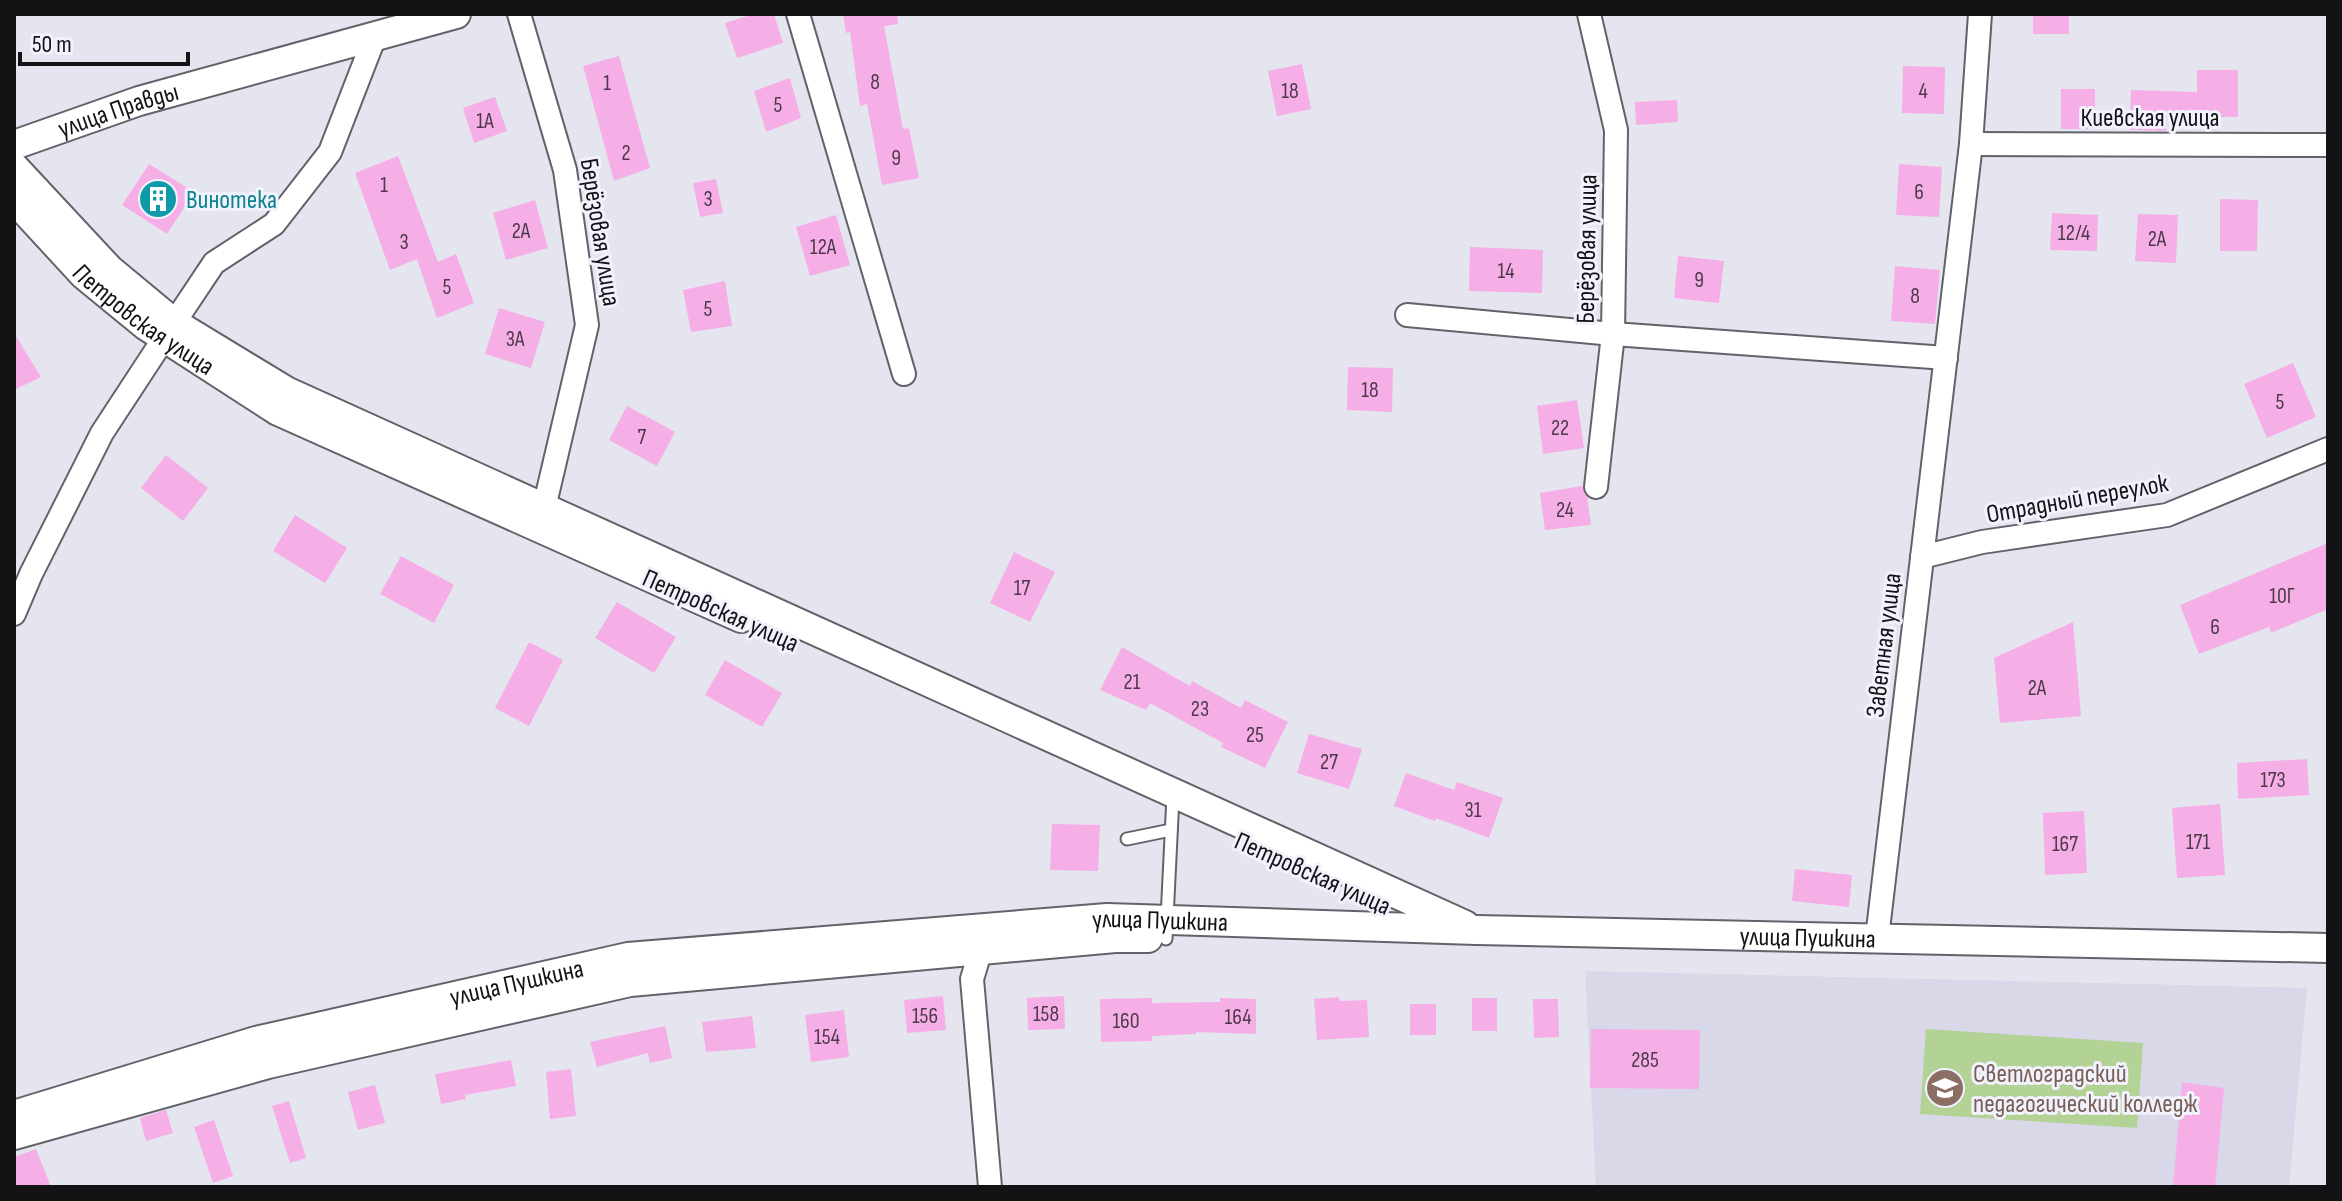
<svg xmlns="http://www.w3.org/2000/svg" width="2342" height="1201" viewBox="0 0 2342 1201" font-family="'Sofia Sans Condensed',sans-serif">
<rect width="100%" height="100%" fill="#e5e5ef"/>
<path fill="#d8d8e9" d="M1585 971 2307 988 2289 1187H1596Z"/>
<path fill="#b3d295" d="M1926 1029 2143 1043 2137 1128 1920 1114Z"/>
<g fill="#f6aee7">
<path d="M754 14H774L783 43 737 58 725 23Z"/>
<path d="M843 14H897L898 24 884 26 903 129 909 128 919 178 882 185 867 104 860 106 850 32 846 33Z"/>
<rect x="2033" y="14" width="36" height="20"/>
<path d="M619 56 650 168 614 181 583 66Z"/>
<path d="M1302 64 1311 109 1277 116 1268 71Z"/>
<path d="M1903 66 1945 67 1944 114 1902 113Z"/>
<path d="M2197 70H2238V117H2167L2166 131 2130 130 2131 90 2197 92Z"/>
<path d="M790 78 801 118 766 132 754 91Z"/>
<rect x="2061" y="89" width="34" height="40"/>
<path d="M495 97 507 131 474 143 463 108Z"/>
<path d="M1677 100 1678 122 1636 125 1635 102Z"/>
<path d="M398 156 438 262 456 254 474 303 437 318 417 259 390 270 355 173Z"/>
<path d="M149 164 194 192 167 234 122 205Z"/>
<path d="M1899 164 1942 167 1939 217 1896 215Z"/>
<path d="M716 179 723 213 700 217 693 183Z"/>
<path d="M2220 199 2258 200 2257 251H2220Z"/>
<path d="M535 200 548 248 506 260 493 213Z"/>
<path d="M2052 213 2098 215 2097 251 2050 250Z"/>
<path d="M2138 214 2178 215 2176 263 2135 261Z"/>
<path d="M836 215 850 265 810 276 796 227Z"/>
<path d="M1470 247 1543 250 1542 293 1469 291Z"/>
<path d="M1678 256 1724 261 1719 303 1674 298Z"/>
<path d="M1895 266 1940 270 1935 324 1891 321Z"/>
<path d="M725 281 732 326 691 332 683 290Z"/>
<path d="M499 308 545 322 531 368 485 354Z"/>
<path d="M14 333 41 377 14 390Z"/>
<path d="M2293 363 2316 417 2267 438 2244 384Z"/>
<path d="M1348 367 1393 368 1392 412 1347 410Z"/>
<path d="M1577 400 1584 448 1543 454 1537 406Z"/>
<path d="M627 406 675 432 657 466 609 440Z"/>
<path d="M166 455 208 488 183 521 141 488Z"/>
<path d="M1582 486 1587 497 1591 525 1545 530 1540 493Z"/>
<path d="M295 515 347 548 325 583 273 551Z"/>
<path d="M2328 543V609L2271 633 2269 627 2199 654 2180 605Z"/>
<path d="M1014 552 1055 572 1030 622 990 603Z"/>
<path d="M401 556 454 585 434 623 380 594Z"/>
<path d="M617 602 676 637 654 673 595 638Z"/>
<path d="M2073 622 2081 716 2000 723 1994 658Z"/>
<path d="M529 642 563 660 529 726 495 708Z"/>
<path d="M1122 647 1190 686 1192 681 1241 708 1245 700 1288 722 1265 768 1221 747 1223 743 1150 703 1146 710 1100 690Z"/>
<path d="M725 660 782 693 762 727 705 695Z"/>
<path d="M1309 734 1362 749 1349 789 1297 773Z"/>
<path d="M2307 759 2309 795 2238 799 2237 763Z"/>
<path d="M1406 773 1454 790 1457 782 1503 798 1489 838 1436 818 1435 821 1394 806Z"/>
<path d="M2220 804 2225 875 2177 878 2172 808Z"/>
<path d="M2084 811 2087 873 2045 875 2043 813Z"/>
<path d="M1052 824 1100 825 1098 871 1050 870Z"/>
<path d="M1795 869 1852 875 1849 907 1792 901Z"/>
<path d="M943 996 946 1030 907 1033 904 1000Z"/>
<path d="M1064 996 1065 1029 1028 1030 1027 998Z"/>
<path d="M1339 997 1340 1001 1367 1000 1369 1037 1317 1040 1314 999Z"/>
<path d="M1152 998V1003L1220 1002V998L1256 999V1034L1196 1032V1034L1152 1036V1041L1101 1042 1100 999Z"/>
<rect x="1472" y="998" width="25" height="33"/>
<path d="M1533 999H1558L1559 1037 1534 1038Z"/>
<rect x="1410" y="1004" width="26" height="31"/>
<path d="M844 1010 849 1057 811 1062 805 1015Z"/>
<path d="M752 1016 756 1048 706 1052 702 1022Z"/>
<path d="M665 1026 672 1058 650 1063 648 1053 597 1067 590 1042Z"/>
<path d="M1591 1029 1700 1030 1699 1089 1590 1088Z"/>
<path d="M511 1060 516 1086 465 1095 466 1099 441 1104 435 1074Z"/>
<path d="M571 1069 576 1116 550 1119 546 1072Z"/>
<path d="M2182 1082 2224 1088 2215 1187H2173Z"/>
<path d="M375 1085 385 1123 358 1130 348 1092Z"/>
<path d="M289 1101 306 1158 290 1163 272 1106Z"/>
<path d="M166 1110 173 1133 146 1141 140 1118Z"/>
<path d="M214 1120 233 1176 213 1183 194 1127Z"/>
<path d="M36 1149 51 1187H14V1157Z"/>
</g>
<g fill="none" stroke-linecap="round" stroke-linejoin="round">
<defs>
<g id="service">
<path d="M1127 839 1171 830"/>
<path d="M1166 939 1173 796"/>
</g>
<g id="minor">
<path d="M519 14 565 170 587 325 544 508"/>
<path d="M798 14 904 374"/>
<path d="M1589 14 1616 130 1613 334 1596 487"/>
<path d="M1971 144 2328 145"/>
<path d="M1407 315 1613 334 1946 358"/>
<path d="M1922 557 1982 542 2167 515 2328 449"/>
<path d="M14 614 31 574 102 433 174 323 214 263 274 224 330 152 375 36"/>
<path d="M1877 938 1971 144 1980 14"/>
<path d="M984 939 972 979 990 1187"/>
</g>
<g id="tertiary">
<path id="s1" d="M14 145 139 101 456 14"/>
<path d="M14 167 109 269 174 323 286 391 1465 925"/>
<path id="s2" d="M14 199 84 275 145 325 278 411 741 618"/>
<path id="s3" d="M14 1115 256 1041 628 957 1107 918 1476 930 2328 948"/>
<path d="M14 1135 268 1064 630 982 1115 938H1148"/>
</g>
</defs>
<use href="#service" stroke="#62626b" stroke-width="15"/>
<use href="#minor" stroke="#62626b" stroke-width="26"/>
<use href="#tertiary" stroke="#62626b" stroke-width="32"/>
<use href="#service" stroke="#fff" stroke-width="11"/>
<use href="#minor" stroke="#fff" stroke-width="22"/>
<use href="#tertiary" stroke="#fff" stroke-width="28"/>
</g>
<defs>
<symbol id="building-disc" viewBox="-11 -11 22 22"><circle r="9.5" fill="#0f9aa8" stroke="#f2f2fd"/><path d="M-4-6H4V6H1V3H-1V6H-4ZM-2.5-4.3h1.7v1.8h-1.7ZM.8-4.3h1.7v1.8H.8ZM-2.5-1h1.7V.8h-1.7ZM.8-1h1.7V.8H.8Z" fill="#fff"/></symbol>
<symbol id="university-disc" viewBox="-11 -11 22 22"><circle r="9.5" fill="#8d6e63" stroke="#f2f2fd"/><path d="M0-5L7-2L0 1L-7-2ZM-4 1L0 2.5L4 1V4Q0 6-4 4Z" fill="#fff"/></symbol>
</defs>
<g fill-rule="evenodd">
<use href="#building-disc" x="136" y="177" width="44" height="44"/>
<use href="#university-disc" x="1923" y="1066" width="44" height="44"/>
</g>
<g text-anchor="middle" stroke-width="6" stroke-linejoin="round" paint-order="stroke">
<g font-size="22" fill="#4c3a4a">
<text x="875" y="89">8</text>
<text x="607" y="90">1</text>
<text x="1290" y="98">18</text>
<text x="1923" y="98">4</text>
<text x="778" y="112">5</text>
<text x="485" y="128">1А</text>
<text x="626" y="160">2</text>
<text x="896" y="165">9</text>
<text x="384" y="192">1</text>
<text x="1919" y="199">6</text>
<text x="708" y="206">3</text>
<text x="521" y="238">2А</text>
<text x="2074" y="240">12/4</text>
<text x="2157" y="246">2А</text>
<text x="404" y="249">3</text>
<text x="823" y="254">12А</text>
<text x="1506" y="278">14</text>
<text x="1699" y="287">9</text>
<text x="447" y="294">5</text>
<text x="1915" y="303">8</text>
<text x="708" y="316">5</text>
<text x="515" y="346">3А</text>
<text x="1370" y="397">18</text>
<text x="2280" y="409">5</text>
<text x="1560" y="435">22</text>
<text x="642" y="444">7</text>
<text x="1565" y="517">24</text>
<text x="1022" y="595">17</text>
<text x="2282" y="603">10Г</text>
<text x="2215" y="634">6</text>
<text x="1132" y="689">21</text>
<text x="2037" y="695">2А</text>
<text x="1200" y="716">23</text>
<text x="1255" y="742">25</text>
<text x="1329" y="769">27</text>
<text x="2273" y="787">173</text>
<text x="1473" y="817">31</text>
<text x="2198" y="849">171</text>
<text x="2065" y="851">167</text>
<text x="1046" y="1021">158</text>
<text x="925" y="1023">156</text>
<text x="1238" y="1024">164</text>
<text x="1126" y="1028">160</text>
<text x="827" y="1044">154</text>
<text x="1645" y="1067">285</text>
</g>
<g font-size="26" fill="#131316" stroke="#f2f2fd">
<text dy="9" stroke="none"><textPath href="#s1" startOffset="110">улица Правды</textPath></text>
<text x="2150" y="126">Киевская улица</text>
<text transform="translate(601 232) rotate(81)" y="9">Берёзовая улица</text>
<text transform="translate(1586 249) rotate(-89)" y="9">Берёзовая улица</text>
<text dy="9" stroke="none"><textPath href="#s2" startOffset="178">Петровская улица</textPath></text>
<text transform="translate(2077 498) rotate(-10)" y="9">Отрадный переулок</text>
<text transform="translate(721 610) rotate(24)" y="9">Петровская улица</text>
<text transform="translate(1883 645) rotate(-83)" y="9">Заветная улица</text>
<text transform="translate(1313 873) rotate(24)" y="9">Петровская улица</text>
<text dy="9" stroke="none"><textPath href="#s3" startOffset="1168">улица Пушкина</textPath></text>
<text dy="9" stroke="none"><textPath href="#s3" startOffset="1816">улица Пушкина</textPath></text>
<text dy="9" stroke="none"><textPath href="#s3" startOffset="520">улица Пушкина</textPath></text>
</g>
<g font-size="26" fill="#0d838f" stroke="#f2f2fd" text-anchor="start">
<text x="186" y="208">Винотека</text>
</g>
<g font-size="26" fill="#785e54" stroke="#f2f2fd" text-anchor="start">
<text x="1973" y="1082">Светлоградский<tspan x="1973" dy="30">педагогический колледж</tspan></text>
</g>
</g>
<rect width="2342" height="1201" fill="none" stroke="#131316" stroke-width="32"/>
<path d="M20 52v12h168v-12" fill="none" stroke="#131316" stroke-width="4"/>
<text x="32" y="52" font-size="24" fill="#131316" stroke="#f2f2fd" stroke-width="6" paint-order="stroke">50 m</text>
</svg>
